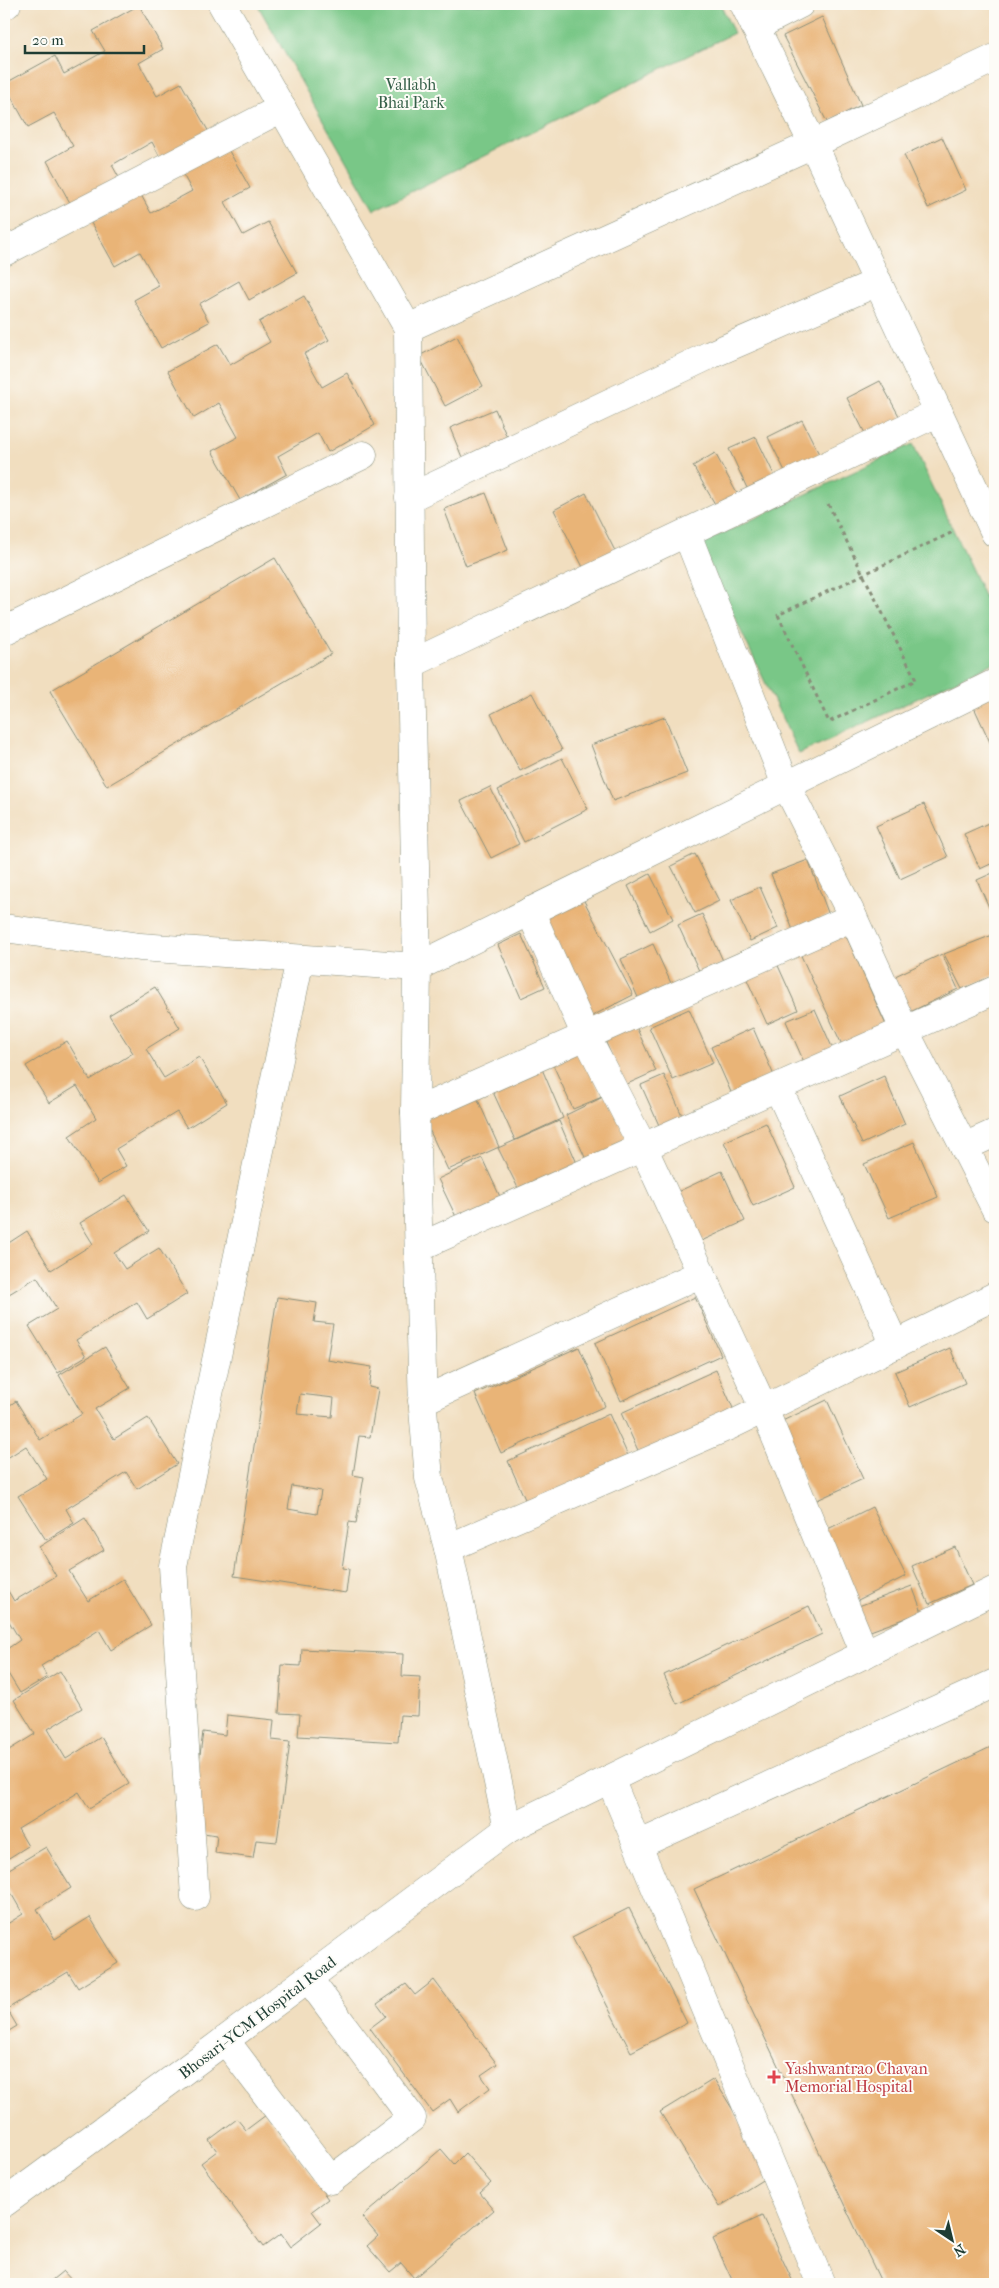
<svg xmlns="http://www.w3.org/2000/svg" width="999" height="2288" viewBox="0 0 999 2288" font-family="'IM FELL French Canon',serif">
<rect width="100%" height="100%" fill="#fdfcf7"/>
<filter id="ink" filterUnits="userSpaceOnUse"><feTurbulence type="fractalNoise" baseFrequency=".02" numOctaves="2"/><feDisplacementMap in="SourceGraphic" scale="10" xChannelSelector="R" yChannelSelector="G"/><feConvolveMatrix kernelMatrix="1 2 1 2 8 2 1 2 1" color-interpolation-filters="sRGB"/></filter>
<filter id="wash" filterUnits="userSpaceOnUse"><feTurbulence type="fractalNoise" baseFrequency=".0096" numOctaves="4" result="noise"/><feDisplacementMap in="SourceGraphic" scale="20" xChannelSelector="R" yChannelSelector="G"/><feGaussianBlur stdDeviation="1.12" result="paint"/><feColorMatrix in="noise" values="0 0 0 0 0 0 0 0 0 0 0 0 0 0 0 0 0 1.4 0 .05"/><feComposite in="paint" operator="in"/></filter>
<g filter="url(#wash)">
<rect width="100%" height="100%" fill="#f1debf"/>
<g fill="#79c787" stroke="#4c825e">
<path d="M257 4H720L734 33 374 210Z"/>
<path d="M913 444 995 619V662L799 754 700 544Z"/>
</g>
<g id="blocks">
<g fill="#e9b477" fill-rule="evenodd">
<path d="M139 5 163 49 139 63 157 96 181 83 210 134 162 161 152 142 112 165 122 183 74 210 47 161 73 146 54 113 28 127 4 84 55 56 64 74 105 51 93 31Z"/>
<path d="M822 17 861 105 827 122 783 36Z"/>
<path d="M942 137 966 190 928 208 904 155Z"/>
<path d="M225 144 250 188 225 202 243 235 268 222 297 273 249 300 239 281 199 304 209 322 161 348 134 300 159 286 140 252 115 266 91 223 141 195 151 213 192 191 180 169Z"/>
<path d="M304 296 329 340 304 354 322 387 347 373 375 425 328 452 318 433 278 456 287 474 240 500 212 451 238 437 219 403 194 418 168 371 218 344 230 365 270 342 259 322Z"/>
<path d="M457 336 483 386 445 406 419 356Z"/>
<path d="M880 381 904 425 870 443 847 398Z"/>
<path d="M495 409 509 442 464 462 450 428Z"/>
<path d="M802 420 824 464 790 481 768 437Z"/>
<path d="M756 437 779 485 752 499 729 449Z"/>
<path d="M715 453 740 499 719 511 693 466Z"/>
<path d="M486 493 508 550 466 566 444 509Z"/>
<path d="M586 493 618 557 586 573 554 510Z"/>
<path d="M275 558 331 654 107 786 50 691Z"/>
<path d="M995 692V753L972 703Z"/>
<path d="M532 693 562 750 520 771 491 714Z"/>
<path d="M665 717 687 773 613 801 591 745Z"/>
<path d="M562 758 588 809 524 842 498 790Z"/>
<path d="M490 787 519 844 491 858 461 801Z"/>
<path d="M924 804 948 857 900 879 876 826Z"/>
<path d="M995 820V862L980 869 964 834Z"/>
<path d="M695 854 719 901 695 913 671 866Z"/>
<path d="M808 860 829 915 793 930 771 874Z"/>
<path d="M995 872V921L977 880Z"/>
<path d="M650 874 673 919 650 931 628 886Z"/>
<path d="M760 887 778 928 750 941 731 900Z"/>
<path d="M581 895 633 995 592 1016 541 915Z"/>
<path d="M702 914 724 963 700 973 678 925Z"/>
<path d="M843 929 886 1025 842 1045 798 949Z"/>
<path d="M521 934 545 987 521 998 498 945Z"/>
<path d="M995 934V975L962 989 944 954Z"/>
<path d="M653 944 676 994 643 1009 621 959Z"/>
<path d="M942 954 958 989 910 1012 893 977Z"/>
<path d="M775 959 798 1010 767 1024 744 973Z"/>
<path d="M155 987 180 1028 146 1049 164 1078 199 1057 227 1103 187 1128 177 1112 116 1149 126 1166 98 1183 69 1136 96 1118 77 1086 49 1103 26 1066 67 1041 90 1080 133 1053 109 1015Z"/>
<path d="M689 1009 713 1063 673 1080 649 1027Z"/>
<path d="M815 1009 836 1056 807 1069 786 1021Z"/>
<path d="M633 1020 656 1071 625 1085 602 1034Z"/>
<path d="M753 1028 776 1080 734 1099 711 1047Z"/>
<path d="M578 1045 602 1097 573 1109 550 1058Z"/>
<path d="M542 1069 563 1118 515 1140 493 1092Z"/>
<path d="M664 1075 685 1122 662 1132 641 1085Z"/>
<path d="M884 1076 905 1124 862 1144 840 1096Z"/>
<path d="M474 1091 499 1147 448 1170 422 1114Z"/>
<path d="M607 1095 630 1145 588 1164 566 1115Z"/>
<path d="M559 1121 579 1168 521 1194 498 1148Z"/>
<path d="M766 1123 795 1187 753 1206 724 1142Z"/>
<path d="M914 1142 938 1197 889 1218 864 1164Z"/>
<path d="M482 1158 503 1203 459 1223 438 1179Z"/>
<path d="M722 1171 745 1221 697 1243 675 1193Z"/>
<path d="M126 1195 149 1231 114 1253 125 1269 159 1248 187 1294 147 1319 137 1302 76 1340 86 1356 58 1373 29 1326 57 1309 37 1277 9 1294 4 1285V1246L27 1231 51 1270 93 1244 80 1223Z"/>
<path d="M277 1297 317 1303 314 1322 333 1324 327 1360 372 1367 369 1387 378 1389 370 1437 359 1436 353 1475 364 1477 356 1523 349 1522 342 1568 349 1569 346 1593 234 1576ZM300 1394 334 1398 332 1417 297 1414ZM292 1486 321 1491 317 1514 288 1509Z"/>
<path d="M695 1297 721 1355 621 1401 595 1343Z"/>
<path d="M105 1347 130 1388 95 1409 114 1439 148 1418 177 1464 137 1489 126 1472 66 1509 74 1523 46 1540 18 1496 47 1479 26 1446 4 1460V1409L16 1401 40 1440 82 1414 59 1375Z"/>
<path d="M579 1347 605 1406 501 1453 475 1394Z"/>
<path d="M950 1348 965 1383 910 1407 895 1372Z"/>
<path d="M716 1370 736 1415 641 1457 621 1413Z"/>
<path d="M827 1400 863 1479 815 1501 778 1423Z"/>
<path d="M609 1414 630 1460 528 1506 508 1461Z"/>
<path d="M872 1507 906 1576 854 1602 820 1533Z"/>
<path d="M85 1518 104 1550 69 1571 88 1601 123 1579 151 1625 111 1650 99 1630 41 1666 47 1677 20 1693 4 1667V1651L20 1640 4 1613V1584L14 1601 56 1576 39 1547Z"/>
<path d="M955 1547 972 1585 929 1604 912 1566Z"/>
<path d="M912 1586 922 1612 865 1633 856 1607Z"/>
<path d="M809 1606 822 1634 677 1704 664 1675Z"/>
<path d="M302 1649 403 1654 402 1676 420 1677 418 1716 400 1715 398 1742 298 1736 300 1714 279 1713 282 1665 301 1666Z"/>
<path d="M60 1671 82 1708 48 1729 66 1759 101 1737 129 1784 89 1808 79 1792 18 1829 28 1846 4 1861V1753L35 1734 14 1700Z"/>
<path d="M227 1715 274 1720 272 1740 290 1742 277 1842 256 1840 253 1858 215 1853 217 1835 190 1831 203 1732 225 1735Z"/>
<path d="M995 1745V2284H882L694 1889Z"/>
<path d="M46 1847 71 1888 37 1909 55 1939 90 1917 118 1963 78 1988 68 1972 7 2009 17 2026 4 2034V1926L23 1914 4 1881V1872Z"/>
<path d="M629 1908 687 2023 631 2052 572 1937Z"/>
<path d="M434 1980 497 2064 481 2075 490 2088 458 2112 450 2099 432 2112 370 2028 386 2016 377 2004 406 1984 415 1995Z"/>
<path d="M714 2079 772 2174 719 2207 660 2112Z"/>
<path d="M266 2115 328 2199 312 2211 321 2223 290 2247 281 2234 263 2247 201 2163 217 2151 209 2140 237 2119 246 2130Z"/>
<path d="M441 2149 454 2164 465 2153 491 2183 480 2193 494 2210 414 2278 401 2263 390 2272 367 2246 378 2236 362 2217Z"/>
<path d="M762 2216 794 2284H734L713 2239Z"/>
<path d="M63 2271 75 2284H47Z"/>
</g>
</g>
</g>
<g filter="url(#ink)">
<use href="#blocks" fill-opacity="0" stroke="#888e7a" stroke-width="1"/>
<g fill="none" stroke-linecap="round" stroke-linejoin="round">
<defs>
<g id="minor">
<path d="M222 4 408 328 411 664 417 967 415 1112 423 1409 429 1478 448 1548 508 1829"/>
<path d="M744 4 813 144 995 533"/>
<path d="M4 5 7 4"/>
<path d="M755 27 800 4"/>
<path d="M4 252 282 108"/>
<path d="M408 328 813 144 995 58"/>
<path d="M409 498 710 355 878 282"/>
<path d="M687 534 786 785 853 917 905 1031 995 1208"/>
<path d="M4 631 363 455"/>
<path d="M411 664 939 412"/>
<path d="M530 911 586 1036 643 1147 764 1409 865 1654"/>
<path d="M4 928 140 947 417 967 995 683"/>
<path d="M778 1088 895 1345"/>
<path d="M415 1112 853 917"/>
<path d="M964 1147 995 1133"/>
<path d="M419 1247 995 990"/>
<path d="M422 1401 702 1273"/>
<path d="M448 1548 729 1426 995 1296"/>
<path d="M610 1779 821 2284"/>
<path d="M638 1845 995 1683"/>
<path d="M195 1897 173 1566 300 959"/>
<path d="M225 2040 331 2180 412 2118 308 1978"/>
<path d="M4 2203 181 2073 508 1829 995 1590"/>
</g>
</defs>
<use href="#minor" stroke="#888e7a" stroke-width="29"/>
<path stroke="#888e7a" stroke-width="3" stroke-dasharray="4 4" stroke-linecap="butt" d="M828 504 916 680 829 722 778 615 955 531"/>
<use href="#minor" stroke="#fff" stroke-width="28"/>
</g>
</g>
<path fill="#e0444e" stroke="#fdfcf7" stroke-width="2" d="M771.5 2069.5h5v5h5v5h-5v5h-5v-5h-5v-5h5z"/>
<g text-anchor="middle" stroke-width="4" stroke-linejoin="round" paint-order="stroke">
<g font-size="16" fill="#366049" stroke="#fdfcf7">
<text x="411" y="90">Vallabh<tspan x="411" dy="18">Bhai Park</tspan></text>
</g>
<g font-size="16" fill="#1f3d34" stroke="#fdfcf7">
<text transform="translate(257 2017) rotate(-37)" y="6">Bhosari-YCM Hospital Road</text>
</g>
<g font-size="16" fill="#be3a42" stroke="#fdfcf7" text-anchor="start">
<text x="785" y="2074">Yashwantrao Chavan<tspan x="785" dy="18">Memorial Hospital</tspan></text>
</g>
</g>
<rect width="999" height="2288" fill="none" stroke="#fdfcf7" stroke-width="20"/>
<g transform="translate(952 2240) rotate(145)" stroke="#fdfcf7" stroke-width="4" paint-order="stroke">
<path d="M0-4L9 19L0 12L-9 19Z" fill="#1f3d34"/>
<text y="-8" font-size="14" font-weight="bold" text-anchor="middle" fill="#1f3d34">N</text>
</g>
<path d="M25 45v8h119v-8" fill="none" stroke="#1f3d34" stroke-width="2.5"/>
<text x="32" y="45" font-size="15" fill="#1f3d34" stroke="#fdfcf7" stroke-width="4" paint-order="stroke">20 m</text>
</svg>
